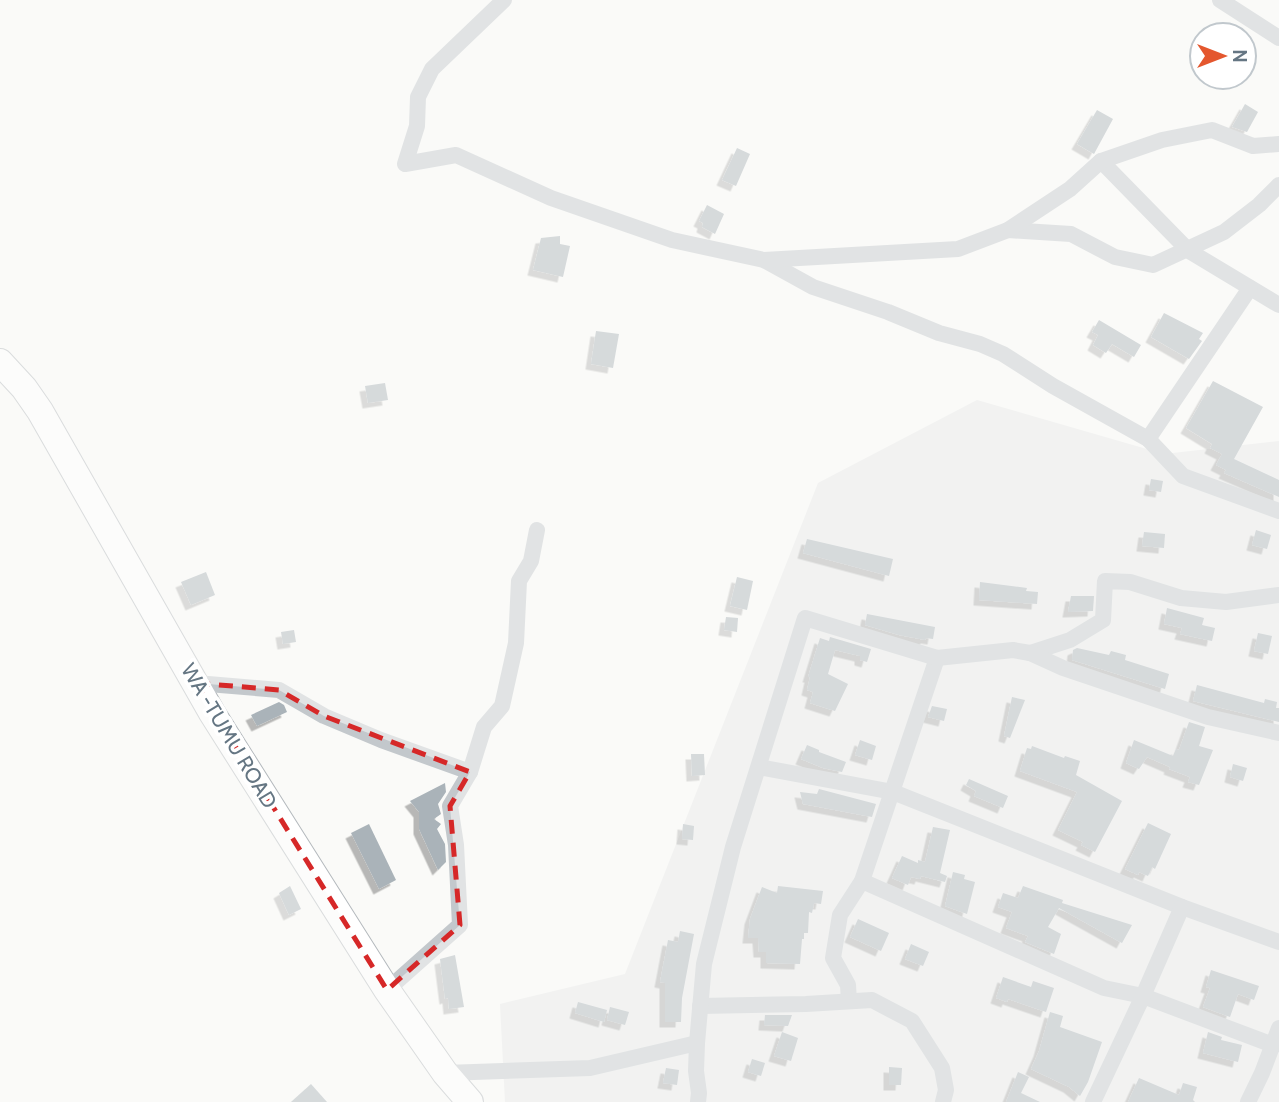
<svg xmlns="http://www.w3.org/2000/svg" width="1279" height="1102" viewBox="0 0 1279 1102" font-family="Cabin,sans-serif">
<defs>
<filter id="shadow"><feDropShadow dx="-5.5" dy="5.5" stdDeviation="0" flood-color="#0004"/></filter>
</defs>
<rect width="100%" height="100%" fill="#fafaf8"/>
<path fill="#e8e9e9" d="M977 400 1164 454 1279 441V1102H505L500 1004 625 974 818 483Z"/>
<g fill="#aab3b9" filter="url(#shadow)">
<path d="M1245 104 1258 112 1247 132 1232 127Z"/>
<path d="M1097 110 1113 119 1094 154 1077 144Z"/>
<path d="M737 148 750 154 736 186 722 180Z"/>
<path d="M707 205 724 214 715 234 702 227 703 223 699 221Z"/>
<path d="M560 236V244L570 246 563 277 533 270 541 238Z"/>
<path d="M1164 313 1203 333 1199 339 1202 341 1189 359 1151 337Z"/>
<path d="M1099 320 1141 345 1134 357 1112 344 1106 353 1093 345 1098 335 1092 332Z"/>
<path d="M596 331 619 334 613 368 591 364Z"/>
<path d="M1213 381 1263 407 1234 459 1279 480V497L1224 473 1226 470 1216 465 1222 454 1210 448 1212 444 1186 428Z"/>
<path d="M385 383 388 400 368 403 365 386Z"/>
<path d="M1151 479 1163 481 1161 492 1149 490Z"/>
<path d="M1256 530 1271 535 1267 549 1252 545Z"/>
<path d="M1144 532 1165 534 1164 548 1142 546Z"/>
<path d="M807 539 893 559 889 576 803 553Z"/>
<path d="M206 572 215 595 191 605 181 582Z"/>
<path d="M737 577 753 581 747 610 730 606Z"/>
<path d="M980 582 1027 588 1026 591 1038 592 1037 604 979 600Z"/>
<path d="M1071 596H1094L1093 611 1068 612Z"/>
<path d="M1167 608 1204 618 1202 625 1215 628 1212 641 1180 634 1182 628 1164 624Z"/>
<path d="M867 614 935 627 933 639 926 638 925 640 899 635 865 625Z"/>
<path d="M726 617 738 618 737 632 724 630Z"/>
<path d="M294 630 296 642 283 644 281 632Z"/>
<path d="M1258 633 1272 636 1268 654 1254 651Z"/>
<path d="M830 637 871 649 867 662 860 660V656L835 650 828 674 848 684 835 711 810 703 813 692 807 690 810 677H808L820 638 829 641Z"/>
<path d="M1077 648 1109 655 1111 651 1126 655 1125 660 1169 674 1165 689 1072 660 1073 650Z"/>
<path d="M1197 685 1264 703 1265 699 1277 702 1276 708H1279V722L1193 701Z"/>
<path d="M1012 697 1025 700 1010 738 1004 736Z"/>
<path d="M279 702 284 705 287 712 257 726 251 715Z"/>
<path d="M932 706 947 709 944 721 928 717Z"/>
<path d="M1189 722 1205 727 1199 746 1213 750 1199 785 1188 782 1190 777 1169 769 1170 767 1147 757 1139 769 1126 763 1134 740 1173 756 1176 749 1179 750Z"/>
<path d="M860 740 876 746 872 760 855 755Z"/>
<path d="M807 745 819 750V752L846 762 842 772 823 768 801 759Z"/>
<path d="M1032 746 1064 758 1065 756 1080 761 1076 775 1122 801 1095 852 1081 845 1083 842 1058 830 1077 792 1020 771 1027 748 1031 749Z"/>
<path d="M691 754H704L705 775 692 776Z"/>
<path d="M1233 764 1247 768 1243 781 1230 777Z"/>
<path d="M969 779 1008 796 1003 808 974 796 976 791 966 785Z"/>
<path d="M445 783 446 792 438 804 441 814 434 819 441 824 437 829 445 844 446 862 438 870 419 829V812L410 801Z"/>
<path d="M819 789 876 804 872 817 803 804 800 792 817 794Z"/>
<path d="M1148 823 1171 834 1155 869 1152 867 1148 876 1139 872 1138 875 1125 869Z"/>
<path d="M369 824 396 880 379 889 351 833Z"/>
<path d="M683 824 694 826 693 840 682 839Z"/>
<path d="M933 827 950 830 940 873 947 876 945 882 921 876 920 879 911 877 908 885 892 878 902 856 918 863V860L925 862Z"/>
<path d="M953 872 965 875 964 879 975 882 967 914 945 906Z"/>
<path d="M290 886 301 909 289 915 279 893Z"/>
<path d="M778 886 823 891 821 904 814 903 812 913 809 912 808 933H804V939H802L800 964 766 963V952H759L758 938H748L750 919 762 887 777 893Z"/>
<path d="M1023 886 1063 900 1062 903 1132 925 1122 943 1059 908 1048 927 1061 934 1054 954 1025 942 1028 936 1006 928 1012 912 998 907 1003 893 1018 898Z"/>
<path d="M858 919 889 933 881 951 850 937Z"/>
<path d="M680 931 694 934 682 998 681 1022H665V983L660 982 668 940 678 942Z"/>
<path d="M911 944 929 952 923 966 905 959Z"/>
<path d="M455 955 464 1007 449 1009 448 998 445 999 440 959Z"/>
<path d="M1211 970 1259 986 1254 1000 1238 994 1230 1017 1203 1007 1210 988 1206 987Z"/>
<path d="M1003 977 1031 987 1033 981 1054 988 1046 1012 1008 999 1007 1002 996 998Z"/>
<path d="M578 1002 607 1010 604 1022 575 1013Z"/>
<path d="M610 1007 629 1012 625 1025 607 1020Z"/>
<path d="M1050 1012 1063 1016 1060 1027 1102 1042 1088 1082 1080 1096 1069 1087 1031 1069 1039 1051Z"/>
<path d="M765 1015H792L788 1026 764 1025Z"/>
<path d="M782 1032 798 1038 791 1061 774 1056Z"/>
<path d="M1208 1032 1222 1037 1221 1040 1242 1045 1238 1062 1203 1053Z"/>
<path d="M752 1059 765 1063 761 1076 748 1072Z"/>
<path d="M889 1067 902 1068 901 1085H889Z"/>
<path d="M666 1068 679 1070 677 1085 663 1083Z"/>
<path d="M1018 1072 1029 1077 1021 1093 1040 1102H1006Z"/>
<path d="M1139 1078 1179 1095 1183 1083 1197 1087 1193 1100 1195 1102H1128Z"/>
<path d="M311 1084 327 1102H291Z"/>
</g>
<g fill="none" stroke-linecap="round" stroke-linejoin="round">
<defs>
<path id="trunk" d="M0 362 24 388 40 411 212 713 387 990 445 1073 470 1102"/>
</defs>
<use href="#trunk" stroke="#b4b9bd" stroke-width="28"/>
<g stroke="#c3c8cc" stroke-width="16">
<path d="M504 0 432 69 418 97 417 126 405 164 456 155 551 198 672 240 764 260 813 287 888 312 939 333 980 344 1003 354 1053 386 1148 439 1183 476 1279 511"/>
<path d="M1220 0 1279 38"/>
<path d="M1101 161 1189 251 1279 305"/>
<path d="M1008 230 1071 234 1115 257 1153 265 1224 232 1259 205 1279 185"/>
<path d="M764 260 958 249 1008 230 1070 189 1101 161 1162 140 1212 130 1253 146 1279 144"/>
<path d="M1148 439 1250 288"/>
<path d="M1030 653 1070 640 1103 620 1105 581 1130 582 1181 598 1226 602 1279 595"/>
<path d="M196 683 279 690 324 716 381 740 470 772"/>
<path d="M759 767 893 792 1182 907 1279 942"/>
<path d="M862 881 1104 988 1143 996 1273 1045 1279 1044"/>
<path d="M387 990 460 925 456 845 450 806 470 772 484 727 502 706 516 643 519 581 531 561 537 530"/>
<path d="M849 1001 848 985 833 958 840 915 862 881 937 658"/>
<path d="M700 1006 806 1004 872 1000 912 1021 942 1068 946 1090 943 1102"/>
<path d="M445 1073 590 1068 697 1043"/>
<path d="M698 1102 699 1093 696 1071 697 1043 704 964 733 847 805 618 937 658 1013 650 1030 653 1063 668 1208 717 1279 733"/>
<path d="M1093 1102 1143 996 1182 907"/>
<path d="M1248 1102 1262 1073 1279 1028"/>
</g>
<use href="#trunk" stroke="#fff" stroke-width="26"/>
</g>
<path d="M0 0H1279V1102H0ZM196 683 279 690 324 716 470 772 450 806 460 925 387 990Z" fill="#fafaf8" fill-opacity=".55" fill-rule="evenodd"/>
<path fill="none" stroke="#d62828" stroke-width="5" stroke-dasharray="14 9" stroke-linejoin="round" d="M196 683 279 690 324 716 470 772 450 806 460 925 387 990Z"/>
<g text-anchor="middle" stroke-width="7" stroke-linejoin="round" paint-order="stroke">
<g font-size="21" fill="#657683" stroke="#fff">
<text transform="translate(229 736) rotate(59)" y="7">WA -TUMU ROAD</text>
</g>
</g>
<g transform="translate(1223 56) rotate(90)"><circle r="33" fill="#ffffff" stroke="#c1c8cd" stroke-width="2"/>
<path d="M0-5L12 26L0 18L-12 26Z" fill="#e4572e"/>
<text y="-10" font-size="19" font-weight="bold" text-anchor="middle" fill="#657683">N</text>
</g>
</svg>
